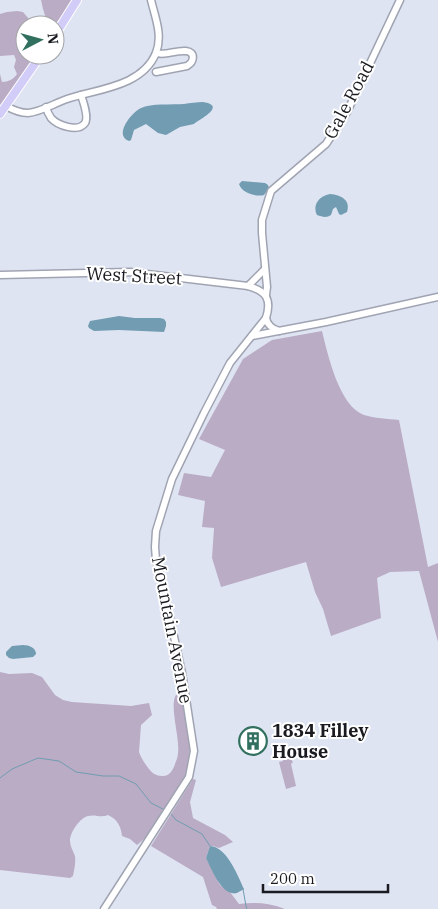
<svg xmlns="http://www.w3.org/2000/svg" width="438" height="909" viewBox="0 0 438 909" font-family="'IBM Plex Serif',serif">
<rect width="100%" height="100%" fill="#dfe4f3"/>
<g fill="#baacc5">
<path d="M41 0H72L60 19 54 25H48L43 9Z"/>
<path d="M17 11 23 12 34 25H25V55H36L0 106V74L2 82C8 82 14 79 17 74L14 67 16 60 14 55 0 56V14L7 12Z"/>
<path d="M322 331C328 355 339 406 364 415 374 418 388 419 399 420L428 567 438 563V642L419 571 390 572 377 578 381 618 331 636 323 609 315 592 306 562 221 587 212 558 214 528 202 527 205 501 178 495 184 473 211 477 225 450 199 439 243 359 272 340Z"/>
<path d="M0 672 9 674 32 673 42 677 55 695 63 700 72 702 131 706 149 703 152 715 141 725 139 752C141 758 145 764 149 769 152 773 156 776 162 776 169 777 173 770 175 764 176 761 178 757 178 753 180 738 169 705 176 695H179L184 701 190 750 188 763 185 776 150 834 137 845 130 839 122 836C121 826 117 819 108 815 101 818 95 814 88 816 80 818 70 832 70 841 70 846 73 851 75 856 76 863 74 870 73 876L70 878 0 870Z"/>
<path d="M290 758 293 762 291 764 296 786 286 789 279 762 283 761V759Z"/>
<path d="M193 779 196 780 190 802 193 818 225 835 233 842 219 848 213 846H210L206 858 220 885 230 892 239 904C256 902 270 903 285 909H217L216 907 212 905 203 877 151 846Z"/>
</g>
<g fill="#719cb1">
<path d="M203 102C228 106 198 120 194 124L180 127 166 135 158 133 146 124 134 130 131 140 129 141C113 135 132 112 141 108 151 103 172 105 184 104 190 103 197 102 203 102Z"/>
<path d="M242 181 265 183 268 185 269 188 264 195C255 197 242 193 239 184Z"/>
<path d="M330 194C341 195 351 200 347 212L341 215 339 214 336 207 333 209 331 215C327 218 322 217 317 215 312 204 320 196 330 194Z"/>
<path d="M119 316 135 318H160L164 319 166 322V326L164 332 119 330 94 331 89 328 88 326 90 321Z"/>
<path d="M23 645C29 645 36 648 36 654L33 657 13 659 9 658 6 655V652L12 646Z"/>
<path d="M210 846C227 847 238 876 244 889 242 890 239 892 237 893 222 897 211 868 206 858Z"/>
</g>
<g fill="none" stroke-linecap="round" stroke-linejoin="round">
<g stroke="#719cb1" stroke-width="1">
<path d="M0 778 12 769 38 758 59 761 76 772 103 776H119L136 784 151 803 163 809"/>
<path d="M171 814 176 820 202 834 210 846"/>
<path d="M243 889 246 906 247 909"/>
</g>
<defs>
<g id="minor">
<path d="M156 72 187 66C194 62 196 52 186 51 175 50 166 56 156 53"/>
<path d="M6 106C13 110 19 113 28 113 41 112 55 103 67 99 97 89 142 87 156 53 163 35 155 17 151 0"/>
<path d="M46 107C47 111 49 115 51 118 57 125 78 133 85 123 89 117 83 101 81 95"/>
<path d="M0 275 130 272 248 286C266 291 272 299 266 318L230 363 204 413 172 479 156 531 155 547 156 560 162 582 182 673 194 751 189 777 104 909"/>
<path d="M248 286 265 269"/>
<path d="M266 295 267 287 262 233V220L271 191 326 144 347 112 400 0"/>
<path d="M266 318C267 324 272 329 279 331"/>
<path d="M252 336 326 322 438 297"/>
</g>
<g id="major">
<path d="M55 35 77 0"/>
<path d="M0 114 41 55"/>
</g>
</defs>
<use href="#minor" stroke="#a0a4b2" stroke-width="9"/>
<use href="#major" stroke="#fff" stroke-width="10"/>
<use href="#minor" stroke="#fff" stroke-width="6"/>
<use href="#major" stroke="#d2ccf8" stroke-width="8"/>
</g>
<defs>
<symbol id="building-ring" viewBox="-11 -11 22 22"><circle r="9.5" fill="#fff" stroke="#31705e" stroke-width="1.5"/><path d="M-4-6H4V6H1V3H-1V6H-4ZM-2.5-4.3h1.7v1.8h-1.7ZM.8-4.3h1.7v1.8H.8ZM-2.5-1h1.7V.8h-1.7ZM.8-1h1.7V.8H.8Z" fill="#31705e"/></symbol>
</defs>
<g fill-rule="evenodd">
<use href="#building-ring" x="237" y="725" width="32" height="32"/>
</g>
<g text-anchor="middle" stroke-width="4" stroke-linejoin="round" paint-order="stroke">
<g font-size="18" fill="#191b20" stroke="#fff">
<text transform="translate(349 100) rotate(-62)" y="6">Gale Road</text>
<text transform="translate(134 276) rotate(3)" y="6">West Street</text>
<text transform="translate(172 630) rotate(79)" y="6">Mountain Avenue</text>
</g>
<g font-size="18" font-weight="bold" fill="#191b20" stroke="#fff" text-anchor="start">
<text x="272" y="737">1834 Filley<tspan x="272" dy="21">House</tspan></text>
</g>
</g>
<g transform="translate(40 40) rotate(84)"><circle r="24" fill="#ffffff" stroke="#a3a4a6"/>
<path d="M0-4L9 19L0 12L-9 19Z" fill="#31705e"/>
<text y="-8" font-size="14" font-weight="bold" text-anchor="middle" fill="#191b20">N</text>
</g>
<path d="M263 884v8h125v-8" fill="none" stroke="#191b20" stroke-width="2.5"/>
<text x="270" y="884" font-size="15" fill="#191b20" stroke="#ffffff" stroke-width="4" paint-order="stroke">200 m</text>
</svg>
